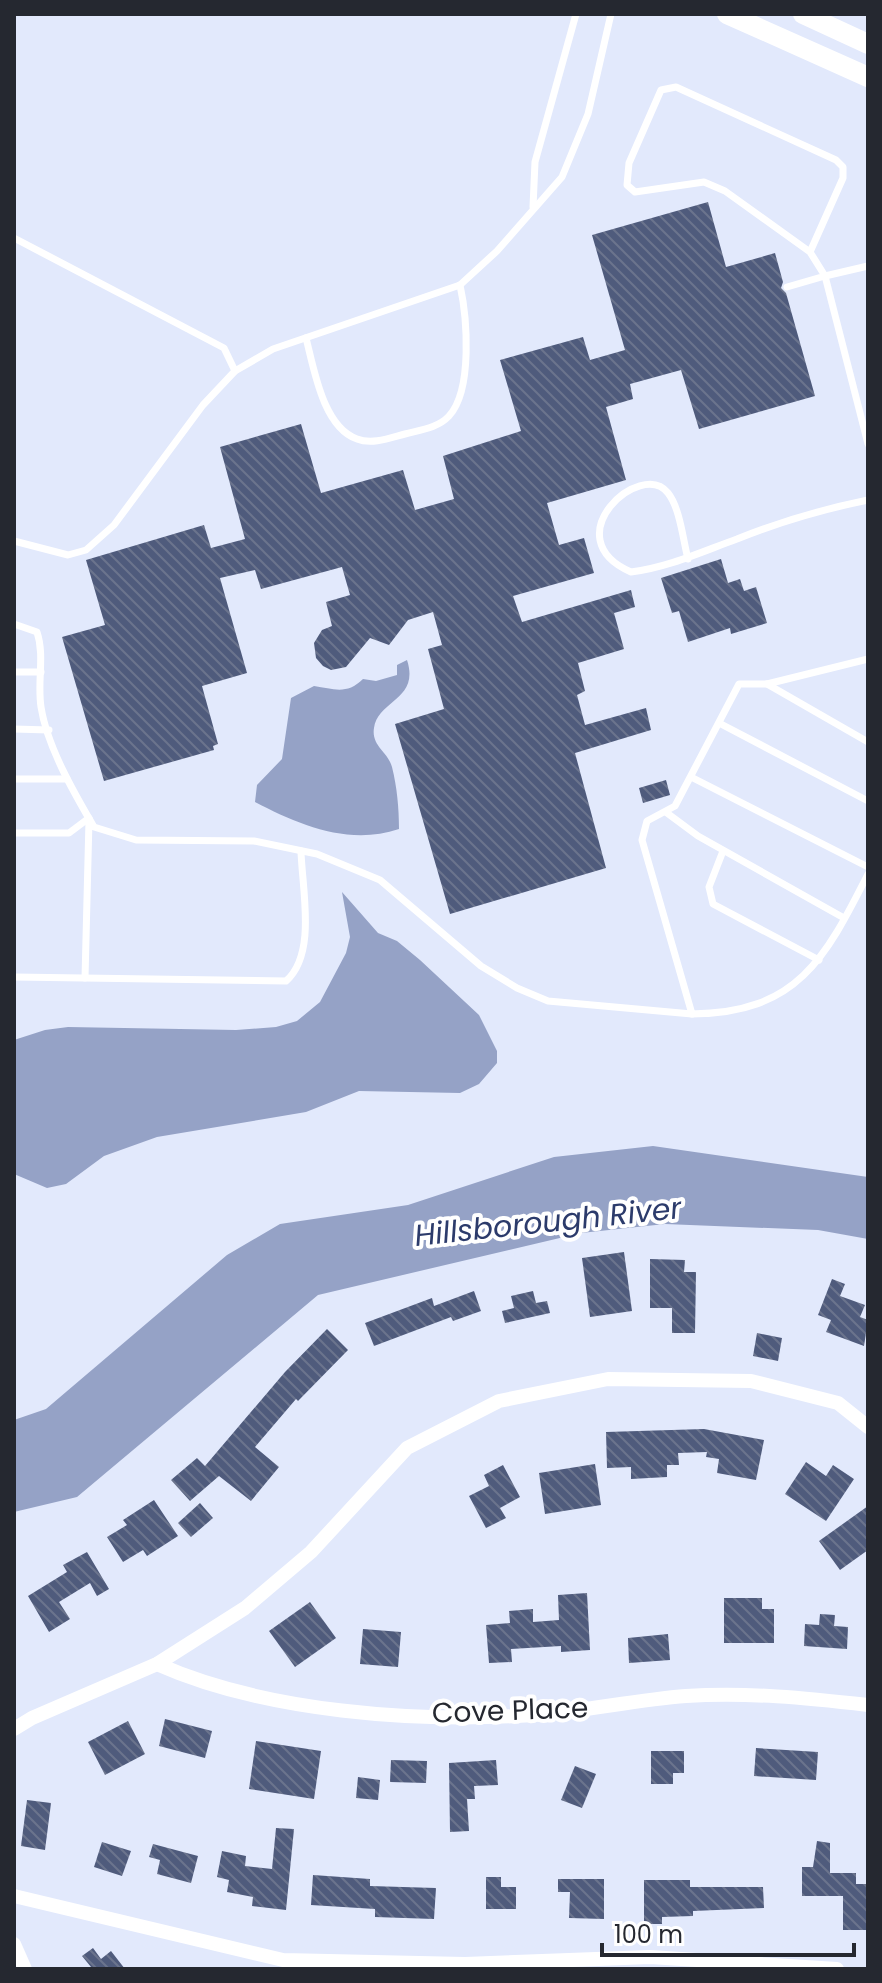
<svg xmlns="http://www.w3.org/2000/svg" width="882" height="1983" viewBox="0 0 882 1983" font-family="Poppins,sans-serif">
<defs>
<pattern id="building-back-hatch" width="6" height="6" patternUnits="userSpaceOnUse" patternTransform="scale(2)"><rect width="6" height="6" fill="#4f5b7c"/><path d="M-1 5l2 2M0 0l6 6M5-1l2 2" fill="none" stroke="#6b748d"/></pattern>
</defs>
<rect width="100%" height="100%" fill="#e2e9fc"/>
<g fill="#95a2c6">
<path d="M407 660C420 700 378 700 374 728 371 746 388 752 392 767 397 787 399 808 399 829 349 846 299 825 255 802L257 785 282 759 291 698 314 686C334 689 347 695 363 679L376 681 397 675V665Z"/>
<path d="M342 892 378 933 397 941 420 960 479 1015 497 1051V1063L479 1084 460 1093 359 1091 306 1112 157 1137 104 1156 66 1184 47 1188 14 1174V1040L45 1030 68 1027 236 1030 276 1027 297 1021 320 1002 346 953 350 937Z"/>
<path d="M653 1146 868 1177V1239L818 1230 665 1224 581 1233 318 1295 77 1497 14 1512V1420L46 1409 227 1255 280 1224 408 1205 554 1157Z"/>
</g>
<g fill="url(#building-back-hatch)">
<path d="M708 202 726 267 775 253 783 282 781 288 786 293 815 396 699 429 681 370 630 384 633 399 606 407 626 480 547 503 559 545 584 538 594 573 513 596 522 622 631 590 635 607 614 613 624 649 578 663 585 691 577 695 585 725 646 708 651 730 575 753 606 868 450 914 395 724 444 709 428 649 442 645 433 612 408 620 389 645 370 638 346 667 331 670 323 666 316 658 314 643 322 630 332 626 326 602 350 595 342 567 261 589 255 570 220 578 247 673 202 686 218 744 213 746 214 750 104 781 62 637 105 625 86 560 204 525 211 548 245 539 220 447 301 424 321 493 403 470 415 510 454 499 443 456 521 431 500 360 583 337 590 360 625 350 592 235Z"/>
<path d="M721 559 728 583 740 579 744 591 756 587 767 623 731 634 730 628 688 642 679 611 672 613 661 578Z"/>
<path d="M666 780 670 795 643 803 639 788Z"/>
<path d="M624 1252 632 1311 590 1317 582 1258Z"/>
<path d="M650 1259 685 1260 684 1272H696L695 1333H672V1308H650Z"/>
<path d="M832 1279 845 1284 840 1296 865 1305 860 1317 868 1320 864 1346 826 1332 831 1320 818 1315Z"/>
<path d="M474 1291 481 1311 453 1321 451 1317 374 1346 365 1323 432 1298 434 1306Z"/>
<path d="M533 1291 536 1303 547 1301 550 1313 505 1323 502 1311 514 1308 511 1296Z"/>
<path d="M327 1329 348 1350 298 1401 296 1399 255 1447 279 1467 251 1501 219 1476 190 1501 171 1480 197 1458 205 1466 285 1372Z"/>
<path d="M757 1333 782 1338 778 1361 753 1356Z"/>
<path d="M704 1429 764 1440 756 1480 717 1473 719 1459 706 1457 707 1452 678 1453 679 1465H667V1477L631 1479V1467L607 1468 606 1432Z"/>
<path d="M806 1462 826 1476 833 1465 854 1479 826 1521 785 1494Z"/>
<path d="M595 1464 601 1505 545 1514 539 1473Z"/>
<path d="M503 1465 520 1497 500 1508 506 1518 486 1528 469 1496 489 1486 484 1475Z"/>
<path d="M154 1500 178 1536 147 1556 143 1550 123 1562 107 1537 127 1525 123 1520Z"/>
<path d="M200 1503 213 1518 191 1537 178 1523Z"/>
<path d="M868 1506V1550L840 1570 819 1541Z"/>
<path d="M87 1552 109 1589 97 1596 90 1583 59 1602 70 1619 49 1632 28 1596 67 1572 63 1565Z"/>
<path d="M587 1593 590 1650 561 1652V1646L511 1649 512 1662 489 1663 486 1625 510 1623 509 1611 533 1609V1622L559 1620 558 1595Z"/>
<path d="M724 1598H762V1609H774V1643H724Z"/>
<path d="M310 1602 336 1638 295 1667 269 1631Z"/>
<path d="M820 1614 835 1615 834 1626 848 1627 847 1649 804 1646 805 1624 819 1625Z"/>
<path d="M363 1629 401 1632 398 1667 360 1664Z"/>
<path d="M668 1634 670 1660 629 1663 628 1638Z"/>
<path d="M165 1719 212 1731 205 1758 159 1746Z"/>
<path d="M128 1721 145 1754 105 1775 88 1742Z"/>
<path d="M256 1741 321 1751 314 1799 249 1789Z"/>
<path d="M756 1748 818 1752 816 1780 754 1776Z"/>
<path d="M651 1751H684V1773H673V1784H651Z"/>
<path d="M391 1760 427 1761 426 1783 390 1782Z"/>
<path d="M496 1760 498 1785 474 1786 475 1799H467L469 1831 450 1832 449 1763Z"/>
<path d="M575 1766 596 1774 582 1808 561 1800Z"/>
<path d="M358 1777 380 1780 378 1800 356 1798Z"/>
<path d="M27 1800 51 1803 45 1850 21 1846Z"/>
<path d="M276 1828 294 1829 286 1910 252 1906 253 1897 227 1892 229 1880 217 1877 222 1851 246 1856 245 1866 272 1869Z"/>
<path d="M817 1841 830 1843V1873H856V1884H868V1930H843V1896H802V1867H813Z"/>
<path d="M102 1842 131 1851 122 1876 94 1867Z"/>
<path d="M153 1844 198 1856 191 1883 157 1874 160 1860 149 1857Z"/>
<path d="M313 1875 370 1879V1886L436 1888 434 1919 375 1917V1909L311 1905Z"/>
<path d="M486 1877H501V1887H516V1909H486Z"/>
<path d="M558 1879H604V1919L569 1918 570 1892H558Z"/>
<path d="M644 1880H690V1887H763L764 1908 693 1911V1916L662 1917V1924H644Z"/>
<path d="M93 1948 101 1959 111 1951 125 1969H87L91 1967 82 1956Z"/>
</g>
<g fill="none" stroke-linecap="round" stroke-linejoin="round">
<g stroke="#fff" stroke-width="7">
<path d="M533 207 535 162 576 14"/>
<path d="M14 238 224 348 235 371"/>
<path d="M868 266 825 276 868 444"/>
<path d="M787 287 825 276 810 252 725 191 704 182 635 192 627 185 629 163 661 90 676 87 836 160 843 167V178L810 252"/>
<path d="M306 338C314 369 323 427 357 439 372 445 390 438 405 434 420 430 438 428 449 416 473 390 467 317 460 285"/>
<path d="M14 541 68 555 86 550 114 525 203 405 235 371 273 349 460 285 497 251 562 177 588 114 611 14"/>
<path d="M688 559C683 540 680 508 668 493 641 458 553 538 631 572 669 567 701 552 737 539 779 522 824 509 868 500"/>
<path d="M14 624 37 632C45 656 37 681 41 707 47 746 74 793 94 827L136 840 254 841 317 854 380 880 481 966 517 988 548 1001 692 1014"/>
<path d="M868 659 767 684H739L675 806 647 821 642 840 692 1014C797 1013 825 959 868 874"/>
<path d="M14 672H41"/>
<path d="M767 684 868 742"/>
<path d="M719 723 868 801"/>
<path d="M14 729 49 730"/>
<path d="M691 777 868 867"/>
<path d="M14 779H67"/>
<path d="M667 813 698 836 844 918"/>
<path d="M14 833H69L89 818"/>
<path d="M723 851 709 887 713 904 819 960"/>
<path d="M14 977 286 981C317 954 302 889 301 851"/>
<path d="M85 978 89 820"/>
</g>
<g stroke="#fff" stroke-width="14">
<path d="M157 1664C265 1712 416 1723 534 1715 585 1711 635 1700 686 1696 747 1692 807 1698 868 1705"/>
<path d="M14 1729 32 1718 157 1664 245 1608 311 1552 407 1448 499 1401 608 1379 751 1381 838 1403 868 1427"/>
<path d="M14 1896 283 1960 465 1964 650 1957 837 1969"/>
<path d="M14 1944 25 1969"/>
</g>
<g stroke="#fff" stroke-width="20">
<path d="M727 14 868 77"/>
<path d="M803 14 868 44"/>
</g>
</g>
<g text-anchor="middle" stroke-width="8" stroke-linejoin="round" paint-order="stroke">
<g font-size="28" fill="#252830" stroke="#fff">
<text transform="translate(510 1710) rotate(-2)" y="10">Cove Place</text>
</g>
<g font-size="30" font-style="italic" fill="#2c3b6b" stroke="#fff">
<text transform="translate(548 1222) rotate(-6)" y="10">Hillsborough River</text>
</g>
</g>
<rect width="882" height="1983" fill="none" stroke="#252830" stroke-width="32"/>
<path d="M602 1943v12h252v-12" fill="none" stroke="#252830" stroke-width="4"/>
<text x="614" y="1943" font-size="24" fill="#252830" stroke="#ffffff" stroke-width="6" paint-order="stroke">100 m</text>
</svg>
